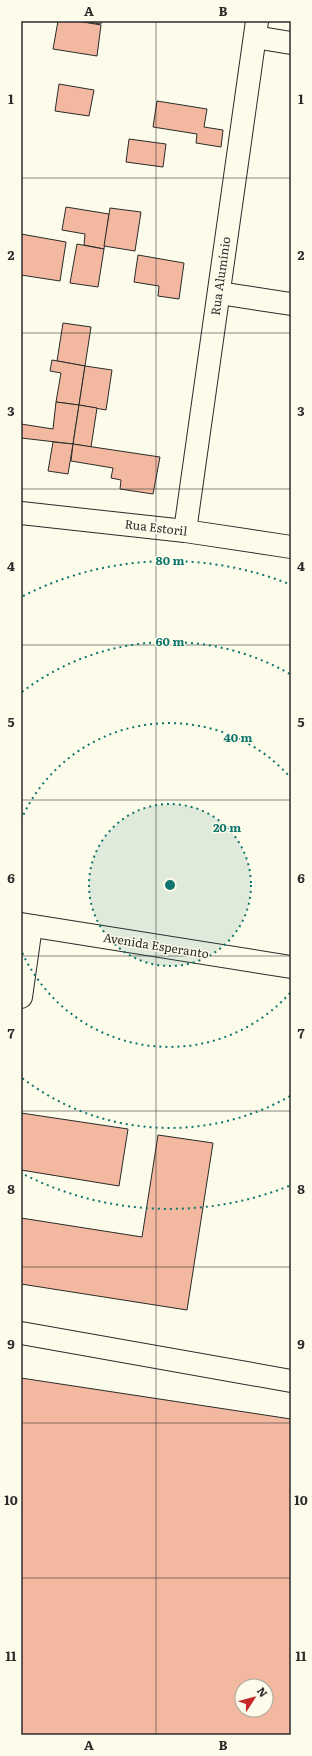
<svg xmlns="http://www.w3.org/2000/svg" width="312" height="1756" viewBox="0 0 312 1756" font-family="Literata,serif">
<rect width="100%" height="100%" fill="#fdfbea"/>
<g fill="#f2b8a0" stroke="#2b2b2b" fill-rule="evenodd">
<path d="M58 21H77L101 25 97 56 53 49Z"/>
<path d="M78 21H101V24Z"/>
<path d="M59 84 94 90 89 116 55 111Z"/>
<path d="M157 101 207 109 204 127 223 130 221 147 196 143 197 134 153 127Z"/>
<path d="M129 139 166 144 163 167 126 162Z"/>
<path d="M66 207 109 214 104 249 84 245 85 234 62 230Z"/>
<path d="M110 208 141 212 135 251 104 246Z"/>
<path d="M21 234 66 242 60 281 21 275Z"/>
<path d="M77 244 104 249 98 287 70 283Z"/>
<path d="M138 255 184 263 179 299 158 296 159 286 134 282Z"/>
<path d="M63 323 91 327 85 366 57 361Z"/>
<path d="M52 360 85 366 79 405 56 402 61 373 50 371Z"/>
<path d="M85 366 112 370 106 410 79 405Z"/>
<path d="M56 402 79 405 73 444 21 438V424L53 429Z"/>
<path d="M79 405 97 408 91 447 73 444Z"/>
<path d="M53 442 73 444 68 474 48 471Z"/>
<path d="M73 444 160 457 153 494 120 489 121 480 111 478 113 468 71 461Z"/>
<path d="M21 1113 128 1129 119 1186 21 1170Z"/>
<path d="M158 1135 213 1143 187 1310 21 1284V1218L142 1237Z"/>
<path d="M21 1378 291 1419V1735H21ZM242 1686H266V1710H242Z"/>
</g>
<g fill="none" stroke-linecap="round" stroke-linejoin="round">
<defs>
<g id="minor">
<path d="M255 37 291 43"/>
<path d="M219 293 291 304"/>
<path d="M21 513 185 531 291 547"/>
<path d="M185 531 257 21"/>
<path d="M21 924 291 967"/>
<path d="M21 997 31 926"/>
<path d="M21 1333 291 1381"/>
</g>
</defs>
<use href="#minor" stroke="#2b2b2b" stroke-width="24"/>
<use href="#minor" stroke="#fdfbea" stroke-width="22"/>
</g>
<path fill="none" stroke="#2b2b2b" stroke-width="1" stroke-opacity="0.55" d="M156 21V1735M21 178H291M21 333H291M21 489H291M21 645H291M21 800H291M21 956H291M21 1111H291M21 1267H291M21 1423H291M21 1578H291"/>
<circle cx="170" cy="885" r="81" fill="#0f766e" fill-opacity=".12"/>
<g fill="none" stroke="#0f766e" stroke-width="2" stroke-dasharray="2 4">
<circle cx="170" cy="885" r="81"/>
<path d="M290 993A162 162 0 0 1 21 950M21 820A162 162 0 0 1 290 777"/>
<path d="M290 1096A243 243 0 0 1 22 1078M22 692A243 243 0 0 1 290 674"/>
<path d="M289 1186A324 324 0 0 1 23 1174M23 596A324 324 0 0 1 289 584"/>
</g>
<g text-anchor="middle" stroke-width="3" stroke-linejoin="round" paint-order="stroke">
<g font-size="12" fill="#2b2b2b" stroke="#fdfbea">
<text transform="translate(221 276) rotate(-82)" y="4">Rua Alumínio</text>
<text transform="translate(156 528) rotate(7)" y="4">Rua Estoril</text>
<text transform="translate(156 946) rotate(9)" y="4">Avenida Esperanto</text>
</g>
</g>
<circle cx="170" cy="885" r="6" fill="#0f766e" stroke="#fdfbea" stroke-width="2"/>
<g font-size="12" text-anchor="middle" font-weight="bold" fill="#0f766e" stroke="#fdfbea" stroke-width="3" stroke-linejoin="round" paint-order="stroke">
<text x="170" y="565">80 m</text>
<text x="170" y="646">60 m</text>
<text x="238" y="742">40 m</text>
<text x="227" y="832">20 m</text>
</g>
<rect width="312" height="1756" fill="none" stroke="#fdfbea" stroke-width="44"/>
<g transform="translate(254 1698) rotate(54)"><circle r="19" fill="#fdfbea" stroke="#a9a89e"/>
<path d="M0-3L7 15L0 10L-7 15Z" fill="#c62828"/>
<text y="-6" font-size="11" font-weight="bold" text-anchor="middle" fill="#2b2b2b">N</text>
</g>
<rect x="22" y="22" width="268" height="1712" fill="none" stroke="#2b2b2b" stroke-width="1.5"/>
<g font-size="13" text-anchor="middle" font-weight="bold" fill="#2b2b2b">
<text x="89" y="16">A</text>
<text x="223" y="16">B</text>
<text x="11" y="104">1</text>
<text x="301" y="104">1</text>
<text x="11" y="260">2</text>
<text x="301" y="260">2</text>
<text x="11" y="416">3</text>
<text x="301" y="416">3</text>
<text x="11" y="571">4</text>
<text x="301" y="571">4</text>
<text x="11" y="727">5</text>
<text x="301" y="727">5</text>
<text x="11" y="883">6</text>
<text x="301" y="883">6</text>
<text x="11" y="1038">7</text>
<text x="301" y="1038">7</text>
<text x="11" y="1194">8</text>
<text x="301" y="1194">8</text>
<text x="11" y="1349">9</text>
<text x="301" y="1349">9</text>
<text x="11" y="1505">10</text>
<text x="301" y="1505">10</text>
<text x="11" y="1661">11</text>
<text x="301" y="1661">11</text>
<text x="89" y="1750">A</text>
<text x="223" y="1750">B</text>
</g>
</svg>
